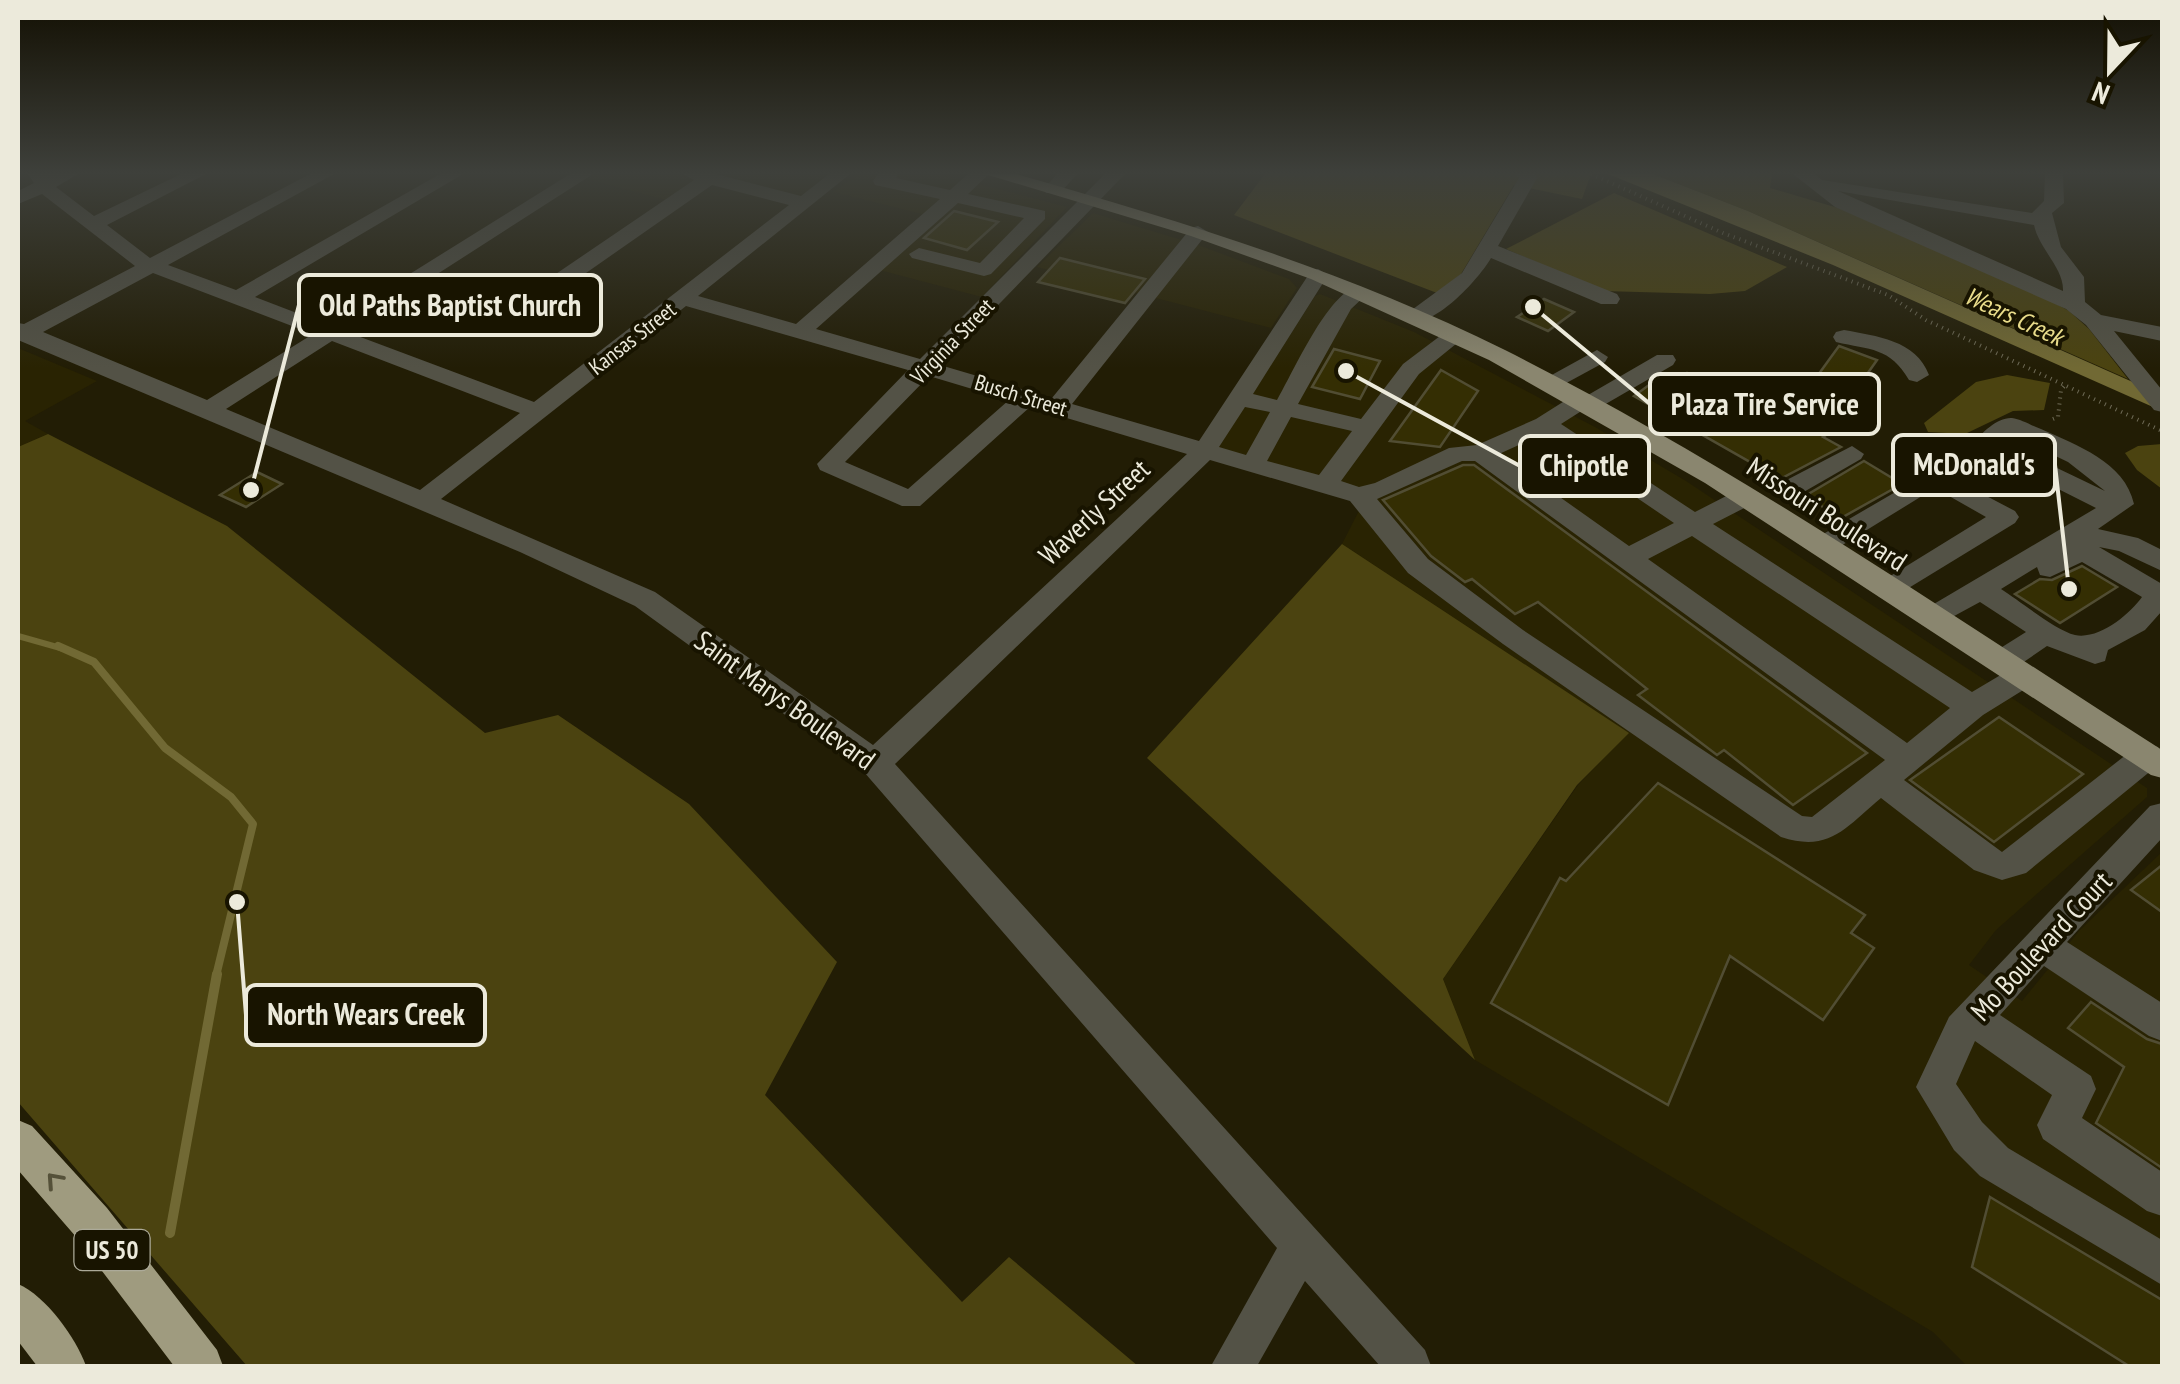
<svg xmlns="http://www.w3.org/2000/svg" width="2180" height="1384" viewBox="0 0 2180 1384" font-family="'PT Sans Narrow',sans-serif">
<rect width="100%" height="100%" fill="#221d05"/>
<g fill="#292302">
<path d="M594 174H681L701 180 670 201 587 179Z"/>
<path d="M704 174H830L800 198Z"/>
<path d="M858 174H939L1067 207 982 297 868 267 926 215 834 192Z"/>
<path d="M1093 213 1198 245 1289 279 1297 288 1271 328 1037 267Z"/>
<path d="M1320 294 1414 332 1595 427 1686 481 2147 788V797L1996 930 1969 965 2022 1001 2080 930 2162 852V1366H1967L1933 1332 1475 1060 1443 979 1578 785 1628 733 1342 544 1368 493 1218 448 1315 296Z"/>
<path d="M18 348 97 381 25 421 48 434 18 447Z"/>
</g>
<g fill="#4b4310">
<path d="M1265 174H1591L1582 199 1514 185 1461 274 1437 293 1234 215Z"/>
<path d="M1653 174H1772L1770 188 1838 208 2017 282 2069 311 2089 329 2128 379 1748 211Z"/>
<path d="M1614 193 1787 267 1745 291 1710 294 1603 291 1506 249Z"/>
<path d="M2007 375 2050 383 2044 410 2013 411 1965 434 1928 432 1924 423 1976 382Z"/>
<path d="M48 434 227 526 485 733 558 715 689 804 837 962 765 1095 962 1302 1009 1257 1138 1366H247L18 1102V447Z"/>
<path d="M2162 444V489L2137 470 2125 453 2138 446Z"/>
<path d="M1342 544 1629 733 1577 785 1443 979 1475 1060 1147 758Z"/>
</g>
<path fill="#716934" d="M1608 174H1653L1748 211 2162 395V411L1833 265Z"/>
<g fill="none" stroke-linecap="round" stroke-linejoin="round">
<path stroke="#716934" stroke-width="6" d="M18 636 64 649"/>
<path stroke="#716934" stroke-width="8" d="M58 646 94 662 165 748 231 797 253 824 216 976"/>
<path stroke="#716934" stroke-width="10" d="M170 1233 217 974"/>
</g>
<g fill="#342e03" stroke="#514d33" stroke-width="2.5">
<path d="M954 211 998 222 967 250 924 238Z"/>
<path d="M1060 258 1145 279 1125 303 1038 282Z"/>
<path d="M1544 299 1574 312 1548 331 1517 317Z"/>
<path d="M1839 346 1877 360 1846 404 1861 411 1823 437 1841 447 1780 479 1634 396 1660 377 1669 382 1687 373 1714 387 1703 393 1771 430 1784 422Z"/>
<path d="M1334 349 1380 361 1360 399 1312 387Z"/>
<path d="M1441 370 1478 391 1440 447 1390 441Z"/>
<path d="M1864 461 1902 484 1841 518 1805 496Z"/>
<path d="M1463 465H1474L1867 753 1793 805 1724 750 1717 755 1638 695 1647 689 1538 602 1515 614 1472 579 1465 582 1431 556 1383 500Z"/>
<path d="M257 472 282 484 246 507 220 495Z"/>
<path d="M2082 566 2117 587 2060 623 2015 594 2040 579 2052 580Z"/>
<path d="M1999 717 2083 774 1994 842 1910 780Z"/>
<path d="M1658 783 1865 915 1851 933 1874 948 1823 1020 1730 956 1668 1105 1491 1003 1560 878 1566 881Z"/>
<path d="M2162 865V912L2131 890Z"/>
<path d="M2091 1002 2147 1039 2162 1044V1168L2096 1123 2124 1067 2068 1028Z"/>
<path d="M1990 1197 2162 1300V1366H2129L1972 1267Z"/>
</g>
<g fill="none" stroke-linecap="round" stroke-linejoin="round">
<g stroke="#6f6b57" stroke-width="4" stroke-dasharray="1 5" stroke-linecap="butt">
<path d="M1591 174 1723 233 1888 295 1926 320 2162 431"/>
<path d="M2053 419 2058 417 2061 390 2066 384"/>
</g>
<g fill="#535246" fill-rule="evenodd">
<path d="M28 174H78L56 187 94 216 181 174H206L107 225 150 258 310 174H334L168 265 236 290 440 174H463L255 297 328 325 570 174H593L347 332 534 402 789 205 712 185 513 324H497L494 319 497 314 694 180 683 174H716L801 196 829 174H850L698 296 796 324 940 199 875 185 873 181 878 174H898L896 178 950 190 968 174H989L968 194 1045 211V219L991 274 984 276 912 258 909 254 919 248 980 263 1024 218 958 203 816 329 920 359 1105 174H1125L940 365 1052 398 1191 228 1198 226 1208 232 1205 236 1072 404 1199 441 1311 271 1318 269 1328 275 1253 394 1277 400C1294 371 1327 294 1358 286L1369 292 1351 309 1298 404 1361 419 1403 364 1448 330 1456 328 1467 335 1419 374 1341 481 1359 487 1375 483 1449 448 1477 445 1536 419 1574 395H1588L1657 355H1673L1676 360 1673 365 1597 409 1583 410 1561 424 1695 512 1736 491H1754L1758 497 1754 503 1713 524 1972 692 2009 670H1991L1986 662 1991 654 2026 632 1980 602 1932 628 1922 625 1918 618 1922 611 2096 508 1977 448 1974 443C1981 433 1998 417 2012 418 2021 419 2032 426 2041 429 2076 445 2125 462 2134 504L2098 529 2138 538 2162 550V571L2119 551 2099 547 2162 584V611L2145 630 2108 650 2105 661 2095 664 2047 646 2015 668H2033L2038 676 2033 684 1983 715 1904 780 2002 852 2136 747 2147 744 2158 747 2162 756 2158 765 2026 873 2002 880 1974 870 1881 798C1846 827 1830 853 1781 837L1503 644 1408 573 1350 501 1210 460 895 764 1425 1350 1431 1366H1380L1305 1281 1257 1366H1211L1277 1248 864 772 635 606 520 552 18 340V323L24 324 135 266 42 194 18 204V191L34 183ZM153 273 313 334 207 400 43 332ZM686 306 908 370 817 464 820 470 902 506H920L1030 407 1187 454 873 745 655 592 441 499ZM332 341 520 413 420 490 226 409ZM929 376 1009 400 908 489 845 462ZM1245 407 1270 412 1246 455 1219 447ZM1291 417 1352 431 1319 475 1267 461ZM1543 434 1674 523 1629 546 1499 454ZM2012 435 2068 462 2105 491 2003 442ZM1462 461H1475L1885 760 1812 817 1802 816 1523 630 1428 559 1377 499ZM1692 536 1950 708 1907 743 1648 559ZM2082 562 2142 597C2130 614 2099 640 2075 635 2055 630 2020 601 2001 589L2037 567 2040 575 2050 577Z"/>
<path d="M1057 174H1077L1060 193H1046L1044 189Z"/>
<path d="M1516 174H1535L1537 178 1498 246 1617 294 1620 299 1617 304H1601L1491 258C1479 279 1435 327 1409 322L1406 317 1409 312 1462 273 1519 178Z"/>
<path d="M1793 174H1815L1822 180 2032 213 2044 201 2045 174H2063L2064 203 2052 213 2061 247 2084 277 2085 302 2101 315 2162 327V341L2114 331 2162 390V412L2154 410 2086 325 2066 309 1835 207ZM1838 191 2034 225C2039 249 2064 268 2063 291Z"/>
<path d="M1844 330C1876 336 1916 340 1929 375L1917 382 1909 380C1890 347 1870 350 1836 342L1833 337 1836 332Z"/>
<path d="M1597 350 1608 357 1605 362 1559 387H1543L1539 382Z"/>
<path d="M1852 446 1864 454 1861 459 1795 497H1777L1773 491 1777 485Z"/>
<path d="M1935 469 2015 511 2019 517 2015 523 1889 600 1879 597 1875 590 1879 583 1986 517 1935 488 1831 552H1813L1809 546 1813 540Z"/>
<path d="M2162 803V838L2067 942 2162 1003V1041L2149 1036 2044 966 2000 1015 2091 1076 2096 1089 2082 1118 2162 1172V1216L2147 1211 2043 1139 2037 1125 2052 1095 1975 1041 1956 1084 1982 1122 2008 1148 2162 1240V1285L1980 1176 1954 1150 1916 1087 1949 1017 2150 806Z"/>
</g>
<path fill="#8a866f" fill-rule="evenodd" d="M985 174H1016C1184 222 1348 272 1505 350 1734 465 1947 613 2162 750V778L2151 775 1705 483 1489 360 1311 279 1191 236Z"/>
<g fill="#9f9b7f" fill-rule="evenodd">
<path d="M18 1120 32 1126 107 1208 217 1350 223 1366H174L77 1238 18 1170Z"/>
<path d="M18 1284C46 1296 76 1338 86 1366H37L18 1341Z"/>
</g>
</g>
<defs><path id="oneway-chevron" d="M-2-3.5L2.5 0L-2 3.5" fill="none" stroke-width="1.6" stroke-linecap="round" stroke-linejoin="round" transform="scale(2.5)"/></defs>
<use stroke="#555139" href="#oneway-chevron" transform="translate(54 1180) rotate(-132)"/>
<linearGradient id="sky" x2="0" y2="1"><stop stop-color="#131003"/><stop offset="0.47" stop-color="#3e403b"/><stop offset="1" stop-color="#3e403b" stop-opacity="0"/></linearGradient>
<rect width="2180" height="368" fill="url(#sky)"/>
<g text-anchor="middle" stroke-width="8" stroke-linejoin="round" paint-order="stroke">
<g font-size="22" fill="#eceadb" stroke="#181400">
<text transform="translate(632 338) rotate(-38)" y="8">Kansas Street</text>
<text transform="translate(952 341) rotate(-46)" y="8">Virginia Street</text>
<text transform="translate(1021 395) rotate(17)" y="8">Busch Street</text>
</g>
<g font-size="25" font-style="italic" fill="#e9dc8a" stroke="#181400">
<text transform="translate(2014 316) rotate(25)" y="9">Wears Creek</text>
</g>
<rect fill="#181400" stroke="#acaa99" stroke-width="2.5" x="74.5" y="1230" width="75" height="40" rx="8"/>
<g font-size="25" font-weight="bold" fill="#eceadb">
<text x="112" y="1259">US 50</text>
</g>
<g font-size="28" fill="#eceadb" stroke="#181400">
<text transform="translate(1094 512) rotate(-43)" y="10">Waverly Street</text>
<text transform="translate(1827 514) rotate(33)" y="10">Missouri Boulevard</text>
<text transform="translate(785 700) rotate(36)" y="10">Saint Marys Boulevard</text>
<text transform="translate(2041 946) rotate(-47)" y="10">Mo Boulevard Court</text>
</g>
</g>
<path fill="none" stroke="#eceadb" stroke-width="4" d="M251 490L299 305M1533 307L1650 404M2069 589L2055 465M1346 371L1520 466M237 902L246 1015"/>
<g fill="#eceadb" stroke="#181400" stroke-width="4">
<circle cx="251" cy="490" r="10"/>
<circle cx="1533" cy="307" r="10"/>
<circle cx="2069" cy="589" r="10"/>
<circle cx="1346" cy="371" r="10"/>
<circle cx="237" cy="902" r="10"/>
</g>
<g fill="#181400" stroke="#eceadb" stroke-width="4">
<rect x="299" y="275" width="302" height="60" rx="10"/>
<rect x="1650" y="374" width="229" height="60" rx="10"/>
<rect x="1893" y="435" width="162" height="60" rx="10"/>
<rect x="1520" y="436" width="129" height="60" rx="10"/>
<rect x="246" y="985" width="239" height="60" rx="10"/>
</g>
<g font-size="30" text-anchor="middle" font-weight="bold" fill="#eceadb">
<text x="450" y="316">Old Paths Baptist Church</text>
<text x="1765" y="415">Plaza Tire Service</text>
<text x="1974" y="475">McDonald's</text>
<text x="1584" y="476">Chipotle</text>
<text x="366" y="1025">North Wears Creek</text>
</g>
<rect width="2180" height="1384" fill="none" stroke="#eceadb" stroke-width="40"/>
<g transform="translate(2110 70) rotate(202)" stroke="#181400" stroke-width="8" paint-order="stroke">
<path d="M0-8L18 38L0 25L-18 38Z" fill="#eceadb"/>
<text y="-15" font-size="28" font-weight="bold" text-anchor="middle" fill="#eceadb">N</text>
</g>
</svg>
